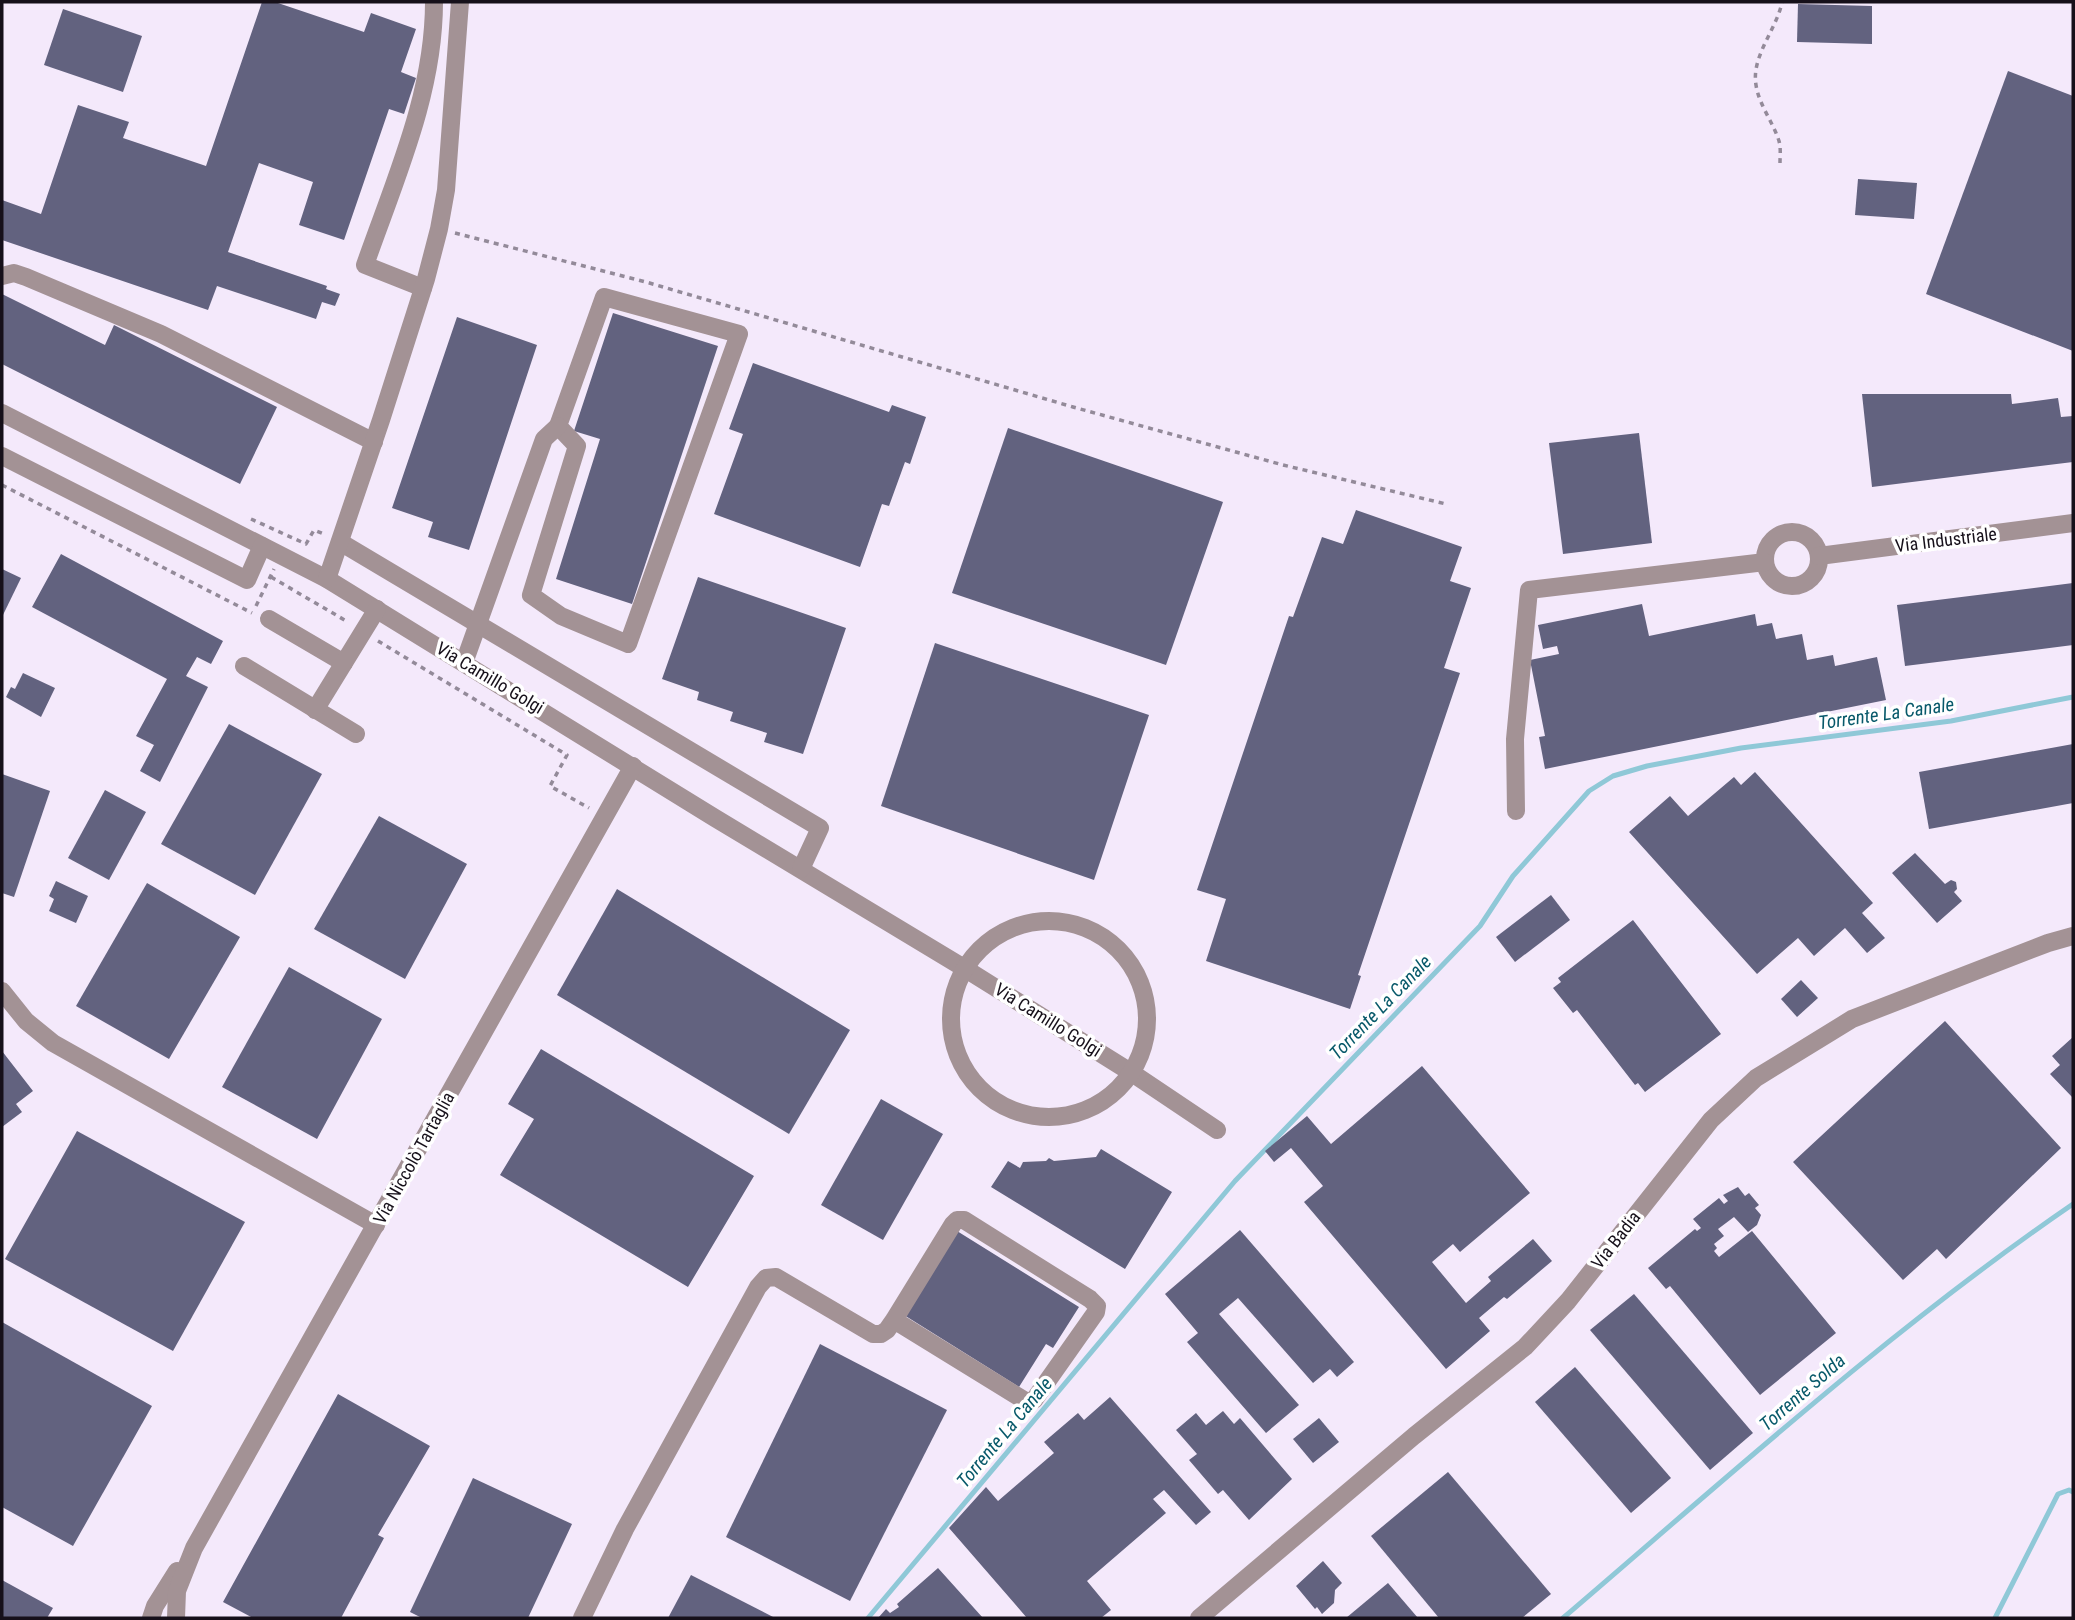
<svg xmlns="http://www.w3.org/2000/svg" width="2075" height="1620" viewBox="0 0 2075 1620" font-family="'Roboto Condensed',sans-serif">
<rect width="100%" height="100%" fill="#f4e9fb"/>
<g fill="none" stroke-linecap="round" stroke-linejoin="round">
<g stroke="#8fc8d7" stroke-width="5">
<path d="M868 1618 1235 1181 1480 926 1513 876 1589 791 1613 776 1647 766 1741 748 1951 721 2073 697"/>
<path d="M1563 1618C1729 1476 1892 1328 2073 1204"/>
<path d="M1995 1618 2058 1494 2069 1490 2073 1492"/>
</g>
</g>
<g fill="#62627f">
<path d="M262 2H275L364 32 371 13 416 29 401 72 416 78 404 114 389 109 344 240 299 225 313 182 259 163 228 252 327 286 326 289 340 294 335 306 322 302 316 319 217 286 208 310 2 240V200L41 214 78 105 129 122 123 138 206 166Z"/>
<path d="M1798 4 1872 6V44L1797 42Z"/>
<path d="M63 9 142 36 123 92 44 65Z"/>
<path d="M2008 71 2073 96V351L1926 294Z"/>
<path d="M1858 179 1917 183 1914 219 1855 215Z"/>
<path d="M2 294 105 345 114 325 277 407 240 484 2 364Z"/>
<path d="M613 313 718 346 632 604 556 579 600 439 574 431Z"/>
<path d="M457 317 537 345 469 550 428 537 433 522 392 508Z"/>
<path d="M753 363 889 412 892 405 926 417 910 464 905 462 889 506 882 504 860 567 714 514 743 434 729 429Z"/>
<path d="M1862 394H2011L2012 404 2058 398 2061 417 2073 416V462L1872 487Z"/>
<path d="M1008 428 1223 502 1166 665 952 593Z"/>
<path d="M1639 433 1652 543 1563 554 1549 443Z"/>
<path d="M1356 510 1462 547 1450 581 1471 588 1444 668 1460 673 1358 975 1361 976 1350 1009 1206 961 1226 899 1197 890 1289 616 1293 617 1322 537 1343 544Z"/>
<path d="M61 554 223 641 211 664 197 657 186 676 208 687 160 782 140 771 154 745 136 736 167 679 32 607Z"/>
<path d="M2 569 21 578 2 617Z"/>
<path d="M698 577 846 628 803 754 764 742 767 733 730 721 733 712 697 700 699 692 662 679Z"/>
<path d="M2073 583V645L1905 666 1897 605Z"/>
<path d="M1642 604 1649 636 1755 614 1757 626 1772 623 1776 639 1802 634 1807 660 1833 655 1835 666 1877 657 1886 700 1545 769 1539 737 1545 736 1530 660 1559 654 1557 646 1543 649 1538 625Z"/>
<path d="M935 643 1149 715 1094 880 881 806Z"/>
<path d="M23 673 55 688 41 717 6 697 11 687 15 689Z"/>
<path d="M229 724 322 774 255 895 161 844Z"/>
<path d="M2073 744V803L1929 829 1919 772Z"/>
<path d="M1755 772 1873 903 1862 913 1885 938 1867 953 1845 928 1814 956 1798 938 1757 974 1629 832 1670 796 1688 816 1734 777 1741 785Z"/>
<path d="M2 774 50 791 14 897 2 893Z"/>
<path d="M105 790 146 812 109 880 68 858Z"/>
<path d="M379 816 467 864 405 979 314 929Z"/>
<path d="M1915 853 1945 884 1951 880 1956 882 1957 889 1954 892 1962 901 1937 923 1892 873Z"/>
<path d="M56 881 88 896 76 923 49 911 54 899 49 896Z"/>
<path d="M147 883 240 937 169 1059 76 1006Z"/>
<path d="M617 889 850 1030 789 1134 557 995Z"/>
<path d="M1551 895 1570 920 1515 962 1496 937Z"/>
<path d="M1633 920 1721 1034 1645 1092 1638 1083 1635 1085 1577 1010 1573 1013 1553 988 1561 982 1558 978Z"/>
<path d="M289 967 382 1019 317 1139 222 1087Z"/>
<path d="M1801 980 1818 998 1797 1017 1781 999Z"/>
<path d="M1945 1021 2061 1148 1946 1259 1937 1249 1903 1280 1793 1162Z"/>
<path d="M2073 1037V1098L2050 1074 2060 1065 2052 1056Z"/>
<path d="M541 1049 754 1176 688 1287 500 1175 534 1119 508 1104Z"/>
<path d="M2 1051 33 1091 16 1104 22 1112 2 1127Z"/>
<path d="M1422 1066 1530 1193 1460 1252 1453 1244 1432 1262 1466 1303 1491 1281 1488 1277 1533 1239 1552 1261 1507 1299 1504 1297 1479 1318 1490 1331 1446 1369 1304 1202 1323 1186 1291 1148 1274 1162 1265 1151 1307 1116 1331 1144Z"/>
<path d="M881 1099 943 1134 883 1240 821 1205Z"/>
<path d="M77 1131 245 1222 173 1351 5 1259Z"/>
<path d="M1101 1149 1172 1192 1125 1269 991 1187 1008 1161 1020 1168 1023 1162 1046 1161 1049 1158 1054 1161 1096 1157Z"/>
<path d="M1738 1187 1745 1196 1749 1193 1759 1205 1755 1208 1761 1215 1757 1225 1748 1232 1734 1217 1718 1229 1724 1236 1714 1244 1717 1248 1714 1251 1719 1257 1752 1231 1836 1333 1760 1395 1670 1286 1666 1289 1648 1268 1695 1229 1697 1231 1701 1228 1693 1219 1719 1198 1724 1204 1728 1201 1723 1195Z"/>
<path d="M1240 1230 1354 1362 1337 1377 1330 1369 1313 1383 1238 1298 1219 1314 1299 1405 1266 1433 1187 1342 1198 1333 1165 1294Z"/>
<path d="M957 1231 1079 1307 1053 1348 1046 1344 1019 1387 904 1315Z"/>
<path d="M1634 1294 1753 1433 1710 1470 1590 1330Z"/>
<path d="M2 1322 152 1406 73 1546 2 1507Z"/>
<path d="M820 1344 947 1410 850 1601 726 1537Z"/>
<path d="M1575 1367 1671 1478 1631 1513 1535 1402Z"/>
<path d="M338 1394 430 1446 378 1535 384 1538 341 1618H253L223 1602Z"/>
<path d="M1110 1397 1211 1512 1196 1525 1164 1490 1153 1499 1166 1513 1087 1581 1111 1610 1101 1618H1027L949 1528 986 1487 998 1501 1054 1453 1044 1442 1078 1413 1084 1420Z"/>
<path d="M1223 1411 1234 1424 1240 1418 1292 1479 1249 1520 1223 1490 1218 1494 1189 1460 1197 1454 1176 1430 1196 1413 1206 1425Z"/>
<path d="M1319 1418 1339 1442 1313 1463 1293 1439Z"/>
<path d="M1448 1472 1551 1594 1522 1618H1439L1371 1536Z"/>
<path d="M473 1478 572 1524 528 1618H422L410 1612Z"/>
<path d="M1323 1561 1342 1583 1335 1590 1334 1603 1322 1614 1317 1607 1315 1609 1296 1586Z"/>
<path d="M938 1568 983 1618H878L886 1609 890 1613 899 1607 897 1604Z"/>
<path d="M691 1575 775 1618H668Z"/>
<path d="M2 1580 53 1608 47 1618H2Z"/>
<path d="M1388 1583 1418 1618H1346Z"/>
</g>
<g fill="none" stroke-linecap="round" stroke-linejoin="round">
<g stroke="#938a99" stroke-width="3.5" stroke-dasharray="5 5" stroke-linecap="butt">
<path d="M1780 163C1780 156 1781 148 1779 141 1773 122 1759 105 1756 85 1751 56 1777 29 1782 2"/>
<path d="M455 233 646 282 1073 407 1283 465 1446 504"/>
<path d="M2 485 252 613"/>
<path d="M251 519 306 544 314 530 324 534"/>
<path d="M271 577 348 622"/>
<path d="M256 606 274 569"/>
<path d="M378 641 567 755 550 786 589 808"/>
</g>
<g stroke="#a39295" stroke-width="18">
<path d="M2 276 14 273 26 277 161 334 374 442"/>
<path d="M423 288 365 265C395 179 434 94 434 2"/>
<path d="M604 297 739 334 628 644 561 616 531 595 577 446 558 426Z"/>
<path d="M2 413 327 579 715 818 964 968 1132 1073 1217 1130"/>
<path d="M2 456 247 580 262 546"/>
<circle cx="1792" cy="559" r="27"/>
<path d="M340 542 820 828 801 869"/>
<path d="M1819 556 2073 523"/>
<path d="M327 579 381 420 426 279 439 229 446 190 460 2"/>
<path d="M269 619 344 663"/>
<path d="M464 663 544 439 558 426"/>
<path d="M244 666 356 734"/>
<path d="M315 710 377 609"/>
<path d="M1516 811 1515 739 1529 590 1765 562"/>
<circle cx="1049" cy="1019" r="98"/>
<path d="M2 991 26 1021 53 1043 376 1225"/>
<path d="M151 1618 155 1606 177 1571"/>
<path d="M176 1618 177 1591 194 1548 633 766"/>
<path d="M582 1618 625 1529 758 1287 766 1278 776 1277 873 1334H881L887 1330 894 1320 953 1224 957 1220H964L1090 1299 1097 1306 1096 1312 1034 1400 1027 1402 894 1320"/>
<path d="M1199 1618 1414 1436 1525 1347 1568 1301 1711 1120 1756 1078 1852 1019 2048 943 2073 936"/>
</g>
</g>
<g text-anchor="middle" stroke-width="7" stroke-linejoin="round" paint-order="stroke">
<g font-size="18" fill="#16101a" stroke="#fff">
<text transform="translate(1946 540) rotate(-7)" y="6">Via Industriale</text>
<text transform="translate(490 678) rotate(31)" y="6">Via Camillo Golgi</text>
<text transform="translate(1048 1020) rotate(32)" y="6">Via Camillo Golgi</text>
<text transform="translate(414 1158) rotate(-61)" y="6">Via Niccolò Tartaglia</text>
<text transform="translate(1616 1240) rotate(-52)" y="6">Via Badia</text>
</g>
<g font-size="19" font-style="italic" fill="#08596a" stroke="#fff">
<text transform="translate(1886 713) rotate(-8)" y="7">Torrente La Canale</text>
<text transform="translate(1380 1007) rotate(-46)" y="7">Torrente La Canale</text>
<text transform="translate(1802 1392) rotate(-41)" y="7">Torrente Solda</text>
<text transform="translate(1004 1432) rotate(-50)" y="7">Torrente La Canale</text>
</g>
</g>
<rect width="2075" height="1620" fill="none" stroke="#16101a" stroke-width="7"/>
</svg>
